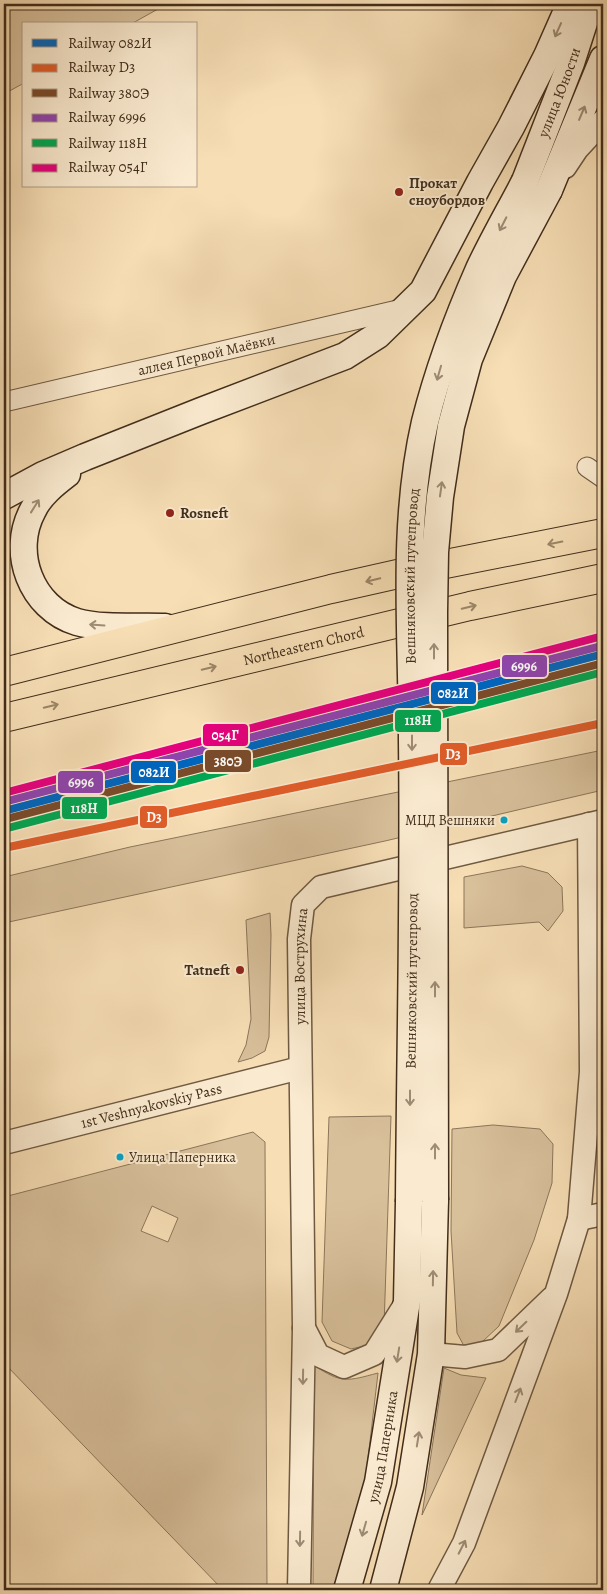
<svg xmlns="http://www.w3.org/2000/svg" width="607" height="1594" viewBox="0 0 607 1594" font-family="Alegreya,serif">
<rect width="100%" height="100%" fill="#f7deb5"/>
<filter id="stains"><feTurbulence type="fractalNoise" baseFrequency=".004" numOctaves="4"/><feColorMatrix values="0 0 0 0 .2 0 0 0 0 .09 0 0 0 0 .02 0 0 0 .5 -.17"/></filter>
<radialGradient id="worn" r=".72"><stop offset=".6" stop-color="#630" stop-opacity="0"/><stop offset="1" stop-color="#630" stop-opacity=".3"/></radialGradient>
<g fill="#d8c09b" stroke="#8c765b" fill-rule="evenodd">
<path d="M4 4H167L131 24H24V83L4 94Z"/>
<path d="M603 750V790L385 841 4 923V877L130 847Z"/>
<path d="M522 866 548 873 562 887 563 911 548 931 539 922 464 928V877Z"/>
<path d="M270 913 271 935 269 1037 265 1051 252 1058 238 1062 246 1045 251 1019 246 920Z"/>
<path d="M391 1116 384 1327 369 1345 351 1349 332 1341 322 1322 329 1117Z"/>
<path d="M493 1125 540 1129 553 1144 552 1183 534 1240 499 1326 482 1342 464 1346 457 1333 451 1231 452 1129Z"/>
<path d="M253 1132 265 1142 267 1590H223L4 1363V1197ZM152 1206 178 1218 168 1242 141 1231Z"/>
<path d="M314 1365C341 1384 348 1381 378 1373L365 1484 334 1590H313Z"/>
<path d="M444 1368 461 1375 486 1378 422 1515Z"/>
</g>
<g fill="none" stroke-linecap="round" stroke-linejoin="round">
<defs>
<g id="minor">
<path id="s1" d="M4 402 406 308"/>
<path d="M587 467 603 478"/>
</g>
<g id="tertiary">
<path d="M565 167 577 149 603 121"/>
<path id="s2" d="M4 1143 300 1068"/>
<path d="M579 1219 603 1214"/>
<path d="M304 1328 318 1355 344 1367 374 1354 404 1306"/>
<path d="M431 1354 465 1357 498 1350 552 1298"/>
<path id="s3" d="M299 1590 304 1328 299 939 303 905 321 887 603 821"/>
<path d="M439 1590 464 1543 556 1294 579 1219 591 1072 589 824"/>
</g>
<g id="secondary">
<path id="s4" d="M525 181 571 63 590 4"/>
<path d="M549 190 603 59"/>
<path d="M67 474C54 484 40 495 33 510 10 552 31 608 77 622 101 629 140 626 165 627"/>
<path d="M4 496 43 475 85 457 201 411 345 356 378 335 423 291 480 182 511 127 547 56 570 4"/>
<path id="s5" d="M347 1590 378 1482 407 1301 409 1202"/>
<path d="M383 1590 410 1487 431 1354 435 1200"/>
</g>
<g id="primary">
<path d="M4 672 331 589 420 569 603 533"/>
<path id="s6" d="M4 718 470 606 603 578"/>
</g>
</defs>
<use href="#minor" stroke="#6e5942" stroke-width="21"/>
<use href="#tertiary" stroke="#6e5942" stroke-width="25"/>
<use href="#secondary" stroke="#412d1b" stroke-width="29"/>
<use href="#primary" stroke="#412d1b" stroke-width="30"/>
<use href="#minor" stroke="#faeacf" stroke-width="19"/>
<use href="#tertiary" stroke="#faeacf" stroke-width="22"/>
<use href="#secondary" stroke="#faeacf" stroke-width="26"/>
<use href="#primary" stroke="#f7deb5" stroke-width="28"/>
<defs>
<g id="secondary-bridge">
<path d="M435 1200 434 612 435 552 440 497 451 426 469 359 503 276 549 190"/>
<path id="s7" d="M409 1202C410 1048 414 894 412 741 412 634 401 527 425 422 438 370 457 319 479 269 493 239 510 210 525 181"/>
</g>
</defs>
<use href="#secondary-bridge" stroke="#412d1b" stroke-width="29" stroke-linecap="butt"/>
<use href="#secondary-bridge" stroke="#faeacf" stroke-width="26"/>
<defs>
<path id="rail-1" d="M4 811 603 654"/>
<path id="rail-2" d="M4 848 603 723"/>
<path id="rail-3" d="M6 819 603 663"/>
<path id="rail-4" d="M4 802 601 646"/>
<path id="rail-5" d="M8 828 603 672"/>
<path id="rail-6" d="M4 793 599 637"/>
</defs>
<use href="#rail-1" stroke="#faeacf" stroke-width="11"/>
<use href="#rail-2" stroke="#faeacf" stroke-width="11"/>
<use href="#rail-3" stroke="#faeacf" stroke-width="11"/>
<use href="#rail-4" stroke="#faeacf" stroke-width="11"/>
<use href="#rail-5" stroke="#faeacf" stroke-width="11"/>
<use href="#rail-6" stroke="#faeacf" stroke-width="11"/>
<use href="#rail-1" stroke="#0065bd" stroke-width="8"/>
<use href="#rail-2" stroke="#e15d29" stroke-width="8"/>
<use href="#rail-3" stroke="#7a4b2a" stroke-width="8"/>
<use href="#rail-4" stroke="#8e44ad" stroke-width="8"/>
<use href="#rail-5" stroke="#00a651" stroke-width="8"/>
<use href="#rail-6" stroke="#e5007d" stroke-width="8"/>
</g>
<defs><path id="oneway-shaft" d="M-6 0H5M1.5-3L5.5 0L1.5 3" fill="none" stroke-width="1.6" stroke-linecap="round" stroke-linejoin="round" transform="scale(1.25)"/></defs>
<g stroke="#9e8c75">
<use href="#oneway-shaft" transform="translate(558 30) rotate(114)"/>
<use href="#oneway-shaft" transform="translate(582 113) rotate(-67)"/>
<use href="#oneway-shaft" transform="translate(503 224) rotate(117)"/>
<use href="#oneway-shaft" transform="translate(439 373) rotate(106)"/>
<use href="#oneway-shaft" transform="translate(441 489) rotate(-82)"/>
<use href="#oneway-shaft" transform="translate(35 506) rotate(-58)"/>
<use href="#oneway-shaft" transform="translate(97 625) rotate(-176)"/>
<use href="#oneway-shaft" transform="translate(434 651) rotate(-90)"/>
<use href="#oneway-shaft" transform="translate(412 743) rotate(90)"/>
<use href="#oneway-shaft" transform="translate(435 989) rotate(-90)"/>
<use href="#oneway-shaft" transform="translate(410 1098) rotate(90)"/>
<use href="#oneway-shaft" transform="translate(435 1151) rotate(-90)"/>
<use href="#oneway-shaft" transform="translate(433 1278) rotate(-89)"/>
<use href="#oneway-shaft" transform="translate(521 1327) rotate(136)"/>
<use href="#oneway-shaft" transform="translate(398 1355) rotate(99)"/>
<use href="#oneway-shaft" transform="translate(303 1377) rotate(91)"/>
<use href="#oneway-shaft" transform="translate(518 1395) rotate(-69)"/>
<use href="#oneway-shaft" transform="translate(418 1439) rotate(-81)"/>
<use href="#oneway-shaft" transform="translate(364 1529) rotate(106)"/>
<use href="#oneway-shaft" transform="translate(300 1539) rotate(91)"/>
<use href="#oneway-shaft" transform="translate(462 1547) rotate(-63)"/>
</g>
<g stroke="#9c8668">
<use href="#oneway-shaft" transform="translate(555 543) rotate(169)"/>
<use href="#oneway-shaft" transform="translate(373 580) rotate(167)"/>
<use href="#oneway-shaft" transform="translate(469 607) rotate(-13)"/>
<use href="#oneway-shaft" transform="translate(209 668) rotate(-13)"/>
<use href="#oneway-shaft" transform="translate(51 706) rotate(-14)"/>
</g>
<g fill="#8f2418" stroke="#faeacf" stroke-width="2">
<circle cx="399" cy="192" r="5"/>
<circle cx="170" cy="513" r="5"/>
<circle cx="240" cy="970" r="5"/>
</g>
<g fill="#03a3c5" stroke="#faeacf" stroke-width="2">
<circle cx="504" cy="820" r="4.5"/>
<circle cx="120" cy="1157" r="4.5"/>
</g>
<g text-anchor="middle" stroke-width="4" stroke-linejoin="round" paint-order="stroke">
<g font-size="14" fill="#412d1b" stroke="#faeacf" text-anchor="end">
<text x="495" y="825">МЦД Вешняки</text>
<text x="129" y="1162" text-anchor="start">Улица Паперника</text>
</g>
<g font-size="15" fill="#412d1b" stroke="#faeacf">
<text dy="5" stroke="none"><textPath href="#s4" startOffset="95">улица Юности</textPath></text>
<text dy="5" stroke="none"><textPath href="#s1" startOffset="208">аллея Первой Маёвки</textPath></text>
<text dy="5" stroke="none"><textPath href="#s7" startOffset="626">Вешняковский путепровод</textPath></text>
<text dy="5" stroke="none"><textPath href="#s6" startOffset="308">Northeastern Chord</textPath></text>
<text dy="5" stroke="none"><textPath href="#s3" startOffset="624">улица Вострухина</textPath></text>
<text dy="5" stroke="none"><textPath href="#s7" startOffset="221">Вешняковский путепровод</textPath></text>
<text dy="5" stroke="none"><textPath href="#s2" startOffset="152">1st Veshnyakovskiy Pass</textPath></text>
<text dy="5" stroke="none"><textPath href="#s5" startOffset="148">улица Паперника</textPath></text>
</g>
<g font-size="15" font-weight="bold" fill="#412d1b" stroke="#faeacf" text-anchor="start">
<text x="409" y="188">Прокат<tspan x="409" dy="17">сноубордов</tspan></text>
<text x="180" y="518">Rosneft</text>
<text x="230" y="975" text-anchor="end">Tatneft</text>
</g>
</g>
<g stroke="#faeacf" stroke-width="2">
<rect x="501" y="654" width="47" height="24" rx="5" fill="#8e44ad"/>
<rect x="430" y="681" width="47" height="24" rx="5" fill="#0065bd"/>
<rect x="394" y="709" width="48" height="24" rx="5" fill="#00a651"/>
<rect x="202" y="723" width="47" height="24" rx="5" fill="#e5007d"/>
<rect x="439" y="742" width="29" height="24" rx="5" fill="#e15d29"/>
<rect x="204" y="749" width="48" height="24" rx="5" fill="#7a4b2a"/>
<rect x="130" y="760" width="47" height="24" rx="5" fill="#0065bd"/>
<rect x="57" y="770" width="47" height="24" rx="5" fill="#8e44ad"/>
<rect x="61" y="796" width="47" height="24" rx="5" fill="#00a651"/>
<rect x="139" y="805" width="29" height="24" rx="5" fill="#e15d29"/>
</g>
<g font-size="14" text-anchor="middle" font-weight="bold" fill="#fff">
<text x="524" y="671">6996</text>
<text x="453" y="698">082И</text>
<text x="418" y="725">118Н</text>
<text x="225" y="740">054Г</text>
<text x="453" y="759">D3</text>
<text x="228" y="766">380Э</text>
<text x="154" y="777">082И</text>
<text x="81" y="787">6996</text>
<text x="84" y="813">118Н</text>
<text x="154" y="822">D3</text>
</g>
<rect width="607" height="1594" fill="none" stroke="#f7deb5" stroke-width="20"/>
<rect x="5" y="5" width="597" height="1584" fill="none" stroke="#412d1b" stroke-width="2.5"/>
<rect x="10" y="10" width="587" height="1574" fill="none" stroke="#412d1b"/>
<rect x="22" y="22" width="175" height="165" fill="#faeacf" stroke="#b09e87"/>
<rect x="32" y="39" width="25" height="8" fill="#0065bd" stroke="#b09e87"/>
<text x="68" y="48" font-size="15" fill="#412d1b">Railway 082И</text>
<rect x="32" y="64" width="25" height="8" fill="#e15d29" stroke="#b09e87"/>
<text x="68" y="72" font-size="15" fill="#412d1b">Railway D3</text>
<rect x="32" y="89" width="25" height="8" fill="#7a4b2a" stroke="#b09e87"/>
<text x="68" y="98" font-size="15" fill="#412d1b">Railway 380Э</text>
<rect x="32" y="114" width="25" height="8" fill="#8e44ad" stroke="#b09e87"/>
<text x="68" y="122" font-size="15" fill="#412d1b">Railway 6996</text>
<rect x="32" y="139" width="25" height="8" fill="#00a651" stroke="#b09e87"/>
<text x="68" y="148" font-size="15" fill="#412d1b">Railway 118Н</text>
<rect x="32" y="164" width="25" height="8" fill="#e5007d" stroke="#b09e87"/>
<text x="68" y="172" font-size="15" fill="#412d1b">Railway 054Г</text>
<rect width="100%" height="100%" filter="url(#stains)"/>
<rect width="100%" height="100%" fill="url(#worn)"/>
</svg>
